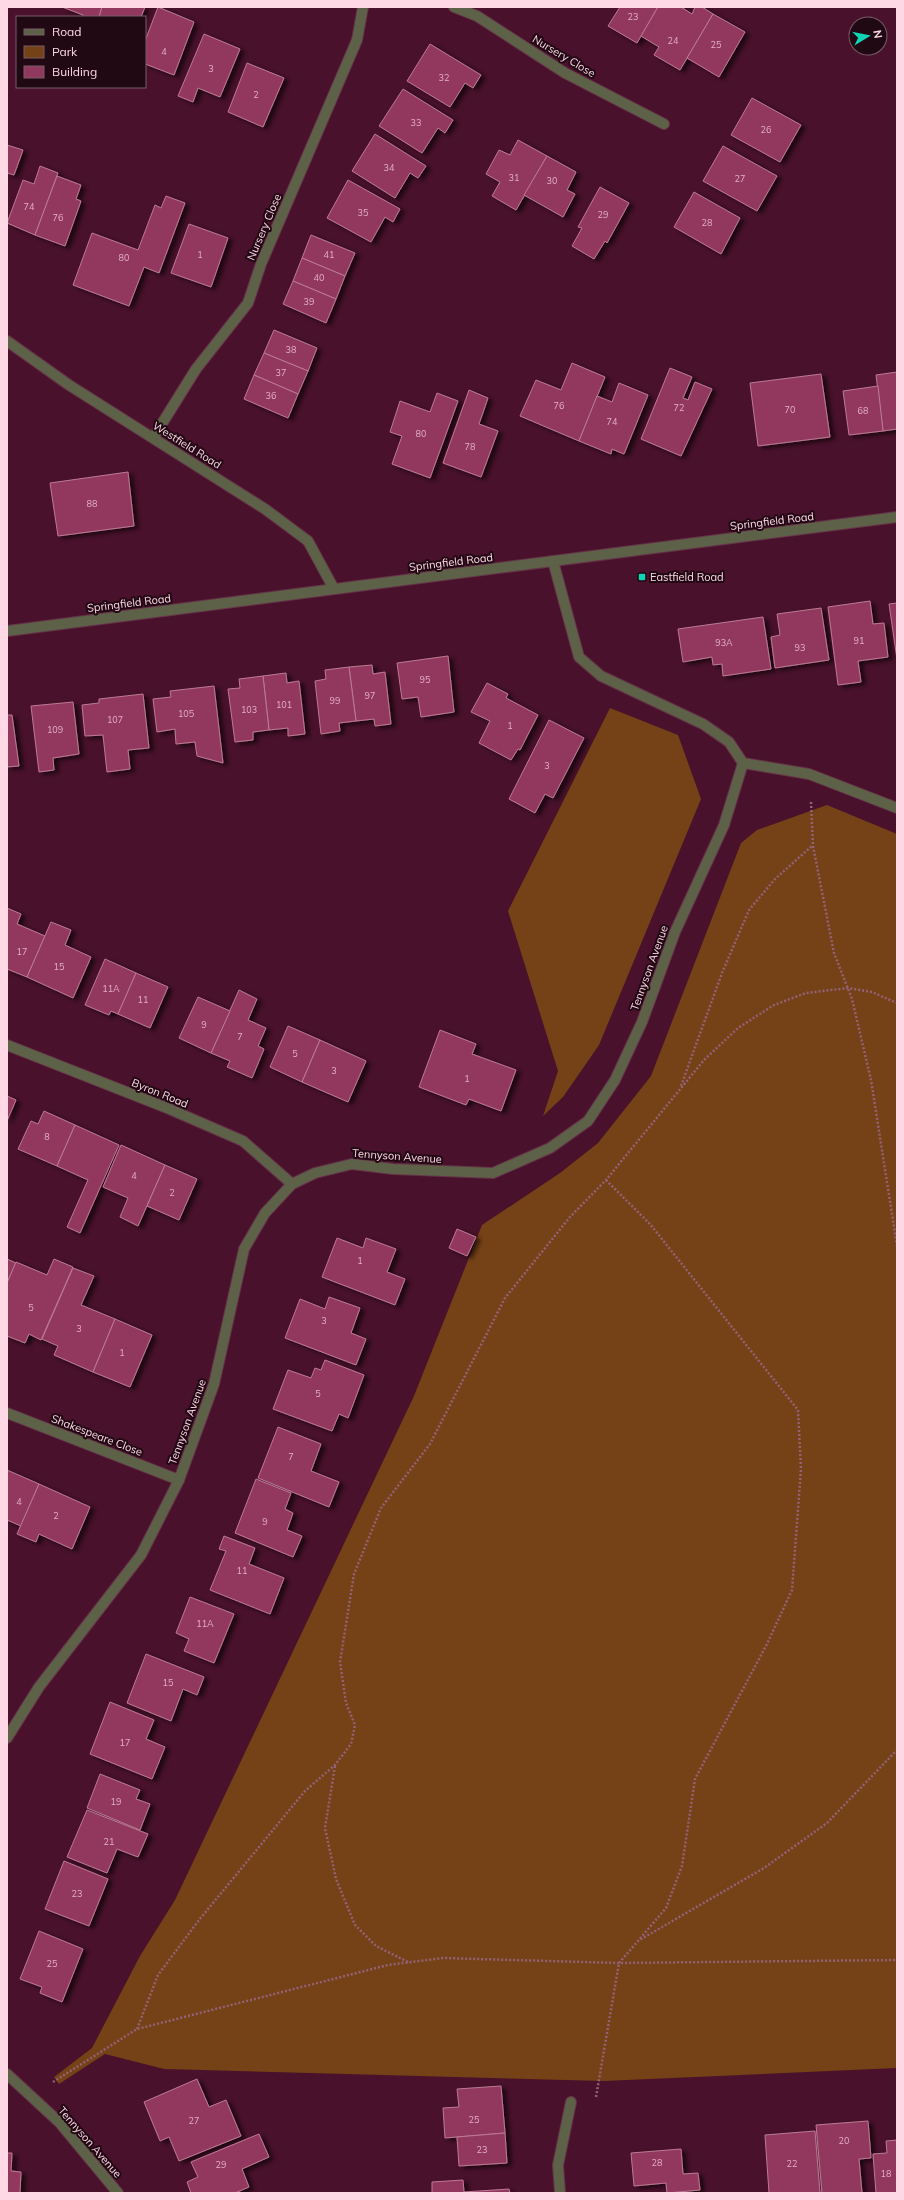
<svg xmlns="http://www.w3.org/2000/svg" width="904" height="2200" viewBox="0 0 904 2200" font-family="Mulish,sans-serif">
<defs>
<filter id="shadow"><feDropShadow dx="4.5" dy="2.5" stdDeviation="2" flood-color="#0009"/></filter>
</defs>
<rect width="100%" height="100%" fill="#49112b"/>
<g fill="#754117">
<path d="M610 708 678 735 701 799 599 1045 563 1097 543 1116 558 1071 508 911Z"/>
<path d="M827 805 897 834V2068L604 2081 164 2069 105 2054 59 2084 54 2077 92 2048 140 1956 175 1900 414 1396 482 1225 560 1173 598 1143 651 1076 741 843 757 830Z"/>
</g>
<g fill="#92385f" stroke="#bd7a93" filter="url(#shadow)">
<path d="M62 7H102L99 17H82L83 15Z"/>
<path d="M102 7H145L141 17H99Z"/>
<path d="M158 7 194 22 174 75 145 64V41Z"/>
<path d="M620 7H658L637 43 608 26Z"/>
<path d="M658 7H681L692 14 695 7H702L713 14 680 70 654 55 659 47 641 36Z"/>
<path d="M713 14 745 32 719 77 687 58Z"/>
<path d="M204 34 240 49 220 97 198 88 193 102 178 96Z"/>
<path d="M430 44 481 75 473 88 465 83 450 107 407 81Z"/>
<path d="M247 63 284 78 263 127 228 112Z"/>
<path d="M403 89 453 120 445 133 438 128 422 153 379 126Z"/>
<path d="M752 98 801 125 780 162 731 135Z"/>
<path d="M375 134 426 166 418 178 410 173 395 198 352 171Z"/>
<path d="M518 140 547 156 516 210 492 196 500 182 486 174 499 150 510 155Z"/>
<path d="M7 145 23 150 14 175 7 173Z"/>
<path d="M723 146 777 176 757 211 703 181Z"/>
<path d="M547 156 576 172 567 190 575 194 563 217 524 195Z"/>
<path d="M40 166 58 173 35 235 7 223 23 180 34 184Z"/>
<path d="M57 176 81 185 76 199 81 201 65 246 35 235Z"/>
<path d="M348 180 400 209 393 222 385 217 371 242 327 218Z"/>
<path d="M600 187 629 203 607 243 605 241 594 259 572 246 582 228 578 227Z"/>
<path d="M694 192 740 218 721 254 674 227Z"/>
<path d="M166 196 185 203 159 273 144 267 129 306 73 285 92 233 138 250 155 205 161 208Z"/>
<path d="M189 224 228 238 211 287 171 273Z"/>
<path d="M311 235 355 253 345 276 302 258Z"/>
<path d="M302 258 345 276 336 299 293 281Z"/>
<path d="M293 281 336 299 326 323 283 304Z"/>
<path d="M274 330 317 348 308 371 264 353Z"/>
<path d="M264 353 308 371 298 394 254 375Z"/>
<path d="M572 363 605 377 579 441 520 416 536 380 561 390Z"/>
<path d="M670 368 692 377 683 398 688 400 695 382 712 389 681 456 641 439Z"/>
<path d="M897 372V429L883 431 876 375Z"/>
<path d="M821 374 830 437 758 446 750 383Z"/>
<path d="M254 375 298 394 288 418 244 399Z"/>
<path d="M619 383 648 395 624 454 612 449 611 454 579 441 597 396 612 402Z"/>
<path d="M878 386 883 431 849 435 843 391Z"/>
<path d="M469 390 488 398 479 424 498 431 481 477 443 463Z"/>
<path d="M437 393 458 401 430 478 392 464 402 436 390 432 400 401 430 412Z"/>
<path d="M128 472 134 526 58 536 50 483Z"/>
<path d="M870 601 873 624 884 623 888 657 858 661 861 682 838 685 828 607Z"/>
<path d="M897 603V659L889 604Z"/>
<path d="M821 608 829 660 775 668 771 637 780 635 777 614Z"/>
<path d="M763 617 771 669 723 676 722 664 713 665 712 657 683 662 678 629Z"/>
<path d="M448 656 454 712 421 717 418 697 402 699 397 663Z"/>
<path d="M372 665 373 674 385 672 391 724 375 726 374 719 356 721 349 667Z"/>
<path d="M349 667 356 721 339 723 340 731 321 734 315 681 326 679 325 670Z"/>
<path d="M286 673 287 683 299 681 305 734 288 736V728L269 730 263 676Z"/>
<path d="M263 676 269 730 253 732V740L235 742 228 689 240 688 239 679Z"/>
<path d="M487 683 508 694 506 698 538 715 520 750 518 749 511 760 479 743 490 721 471 712Z"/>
<path d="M214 686 223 763 197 756 195 742 176 744 175 729 157 732 153 699 171 697 170 691Z"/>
<path d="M143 694 149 748 128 750 130 769 107 772 103 735 85 736 82 705 99 703V699Z"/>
<path d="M73 702 79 754 53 758 54 770 39 772 31 706Z"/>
<path d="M7 715H12L19 766 7 767Z"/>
<path d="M549 720 584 738 553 798 545 794 535 813 509 799Z"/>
<path d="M7 908 21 914 17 924 45 936 27 977 7 969Z"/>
<path d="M51 922 71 930 65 945 91 957 73 998 27 977Z"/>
<path d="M105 959 136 973 118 1014 111 1011 109 1015 85 1005Z"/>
<path d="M136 973 168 987 150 1028 118 1014Z"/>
<path d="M239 990 257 999 248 1020 266 1028 258 1046 264 1049 252 1078 227 1067 230 1061 211 1053Z"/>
<path d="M198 997 230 1011 211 1053 179 1038Z"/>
<path d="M288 1026 320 1040 302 1082 270 1067Z"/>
<path d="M440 1030 476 1044 472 1054 516 1070 501 1111 469 1099 466 1105 419 1087Z"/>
<path d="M320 1040 366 1061 348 1102 302 1082Z"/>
<path d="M7 1096 16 1100 7 1121Z"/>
<path d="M44 1111 75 1125 57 1166 18 1149 31 1121 38 1124Z"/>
<path d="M75 1125 119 1145 80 1233 67 1227 88 1180 57 1166Z"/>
<path d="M121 1145 165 1165 138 1226 120 1217 128 1198 103 1187Z"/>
<path d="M165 1165 197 1179 179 1220 147 1206Z"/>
<path d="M457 1229 476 1237 467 1256 449 1248Z"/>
<path d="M337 1238 363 1248 366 1238 396 1249 387 1272 405 1279 395 1305 322 1277Z"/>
<path d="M7 1259 16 1263 7 1283Z"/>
<path d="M54 1259 73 1267 41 1340 29 1334 25 1343 7 1336V1283L16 1262 47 1275Z"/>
<path d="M73 1268 94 1276 81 1305 115 1319 93 1372 54 1355 58 1346 42 1339Z"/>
<path d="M329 1297 360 1308 351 1333 366 1339 356 1365 285 1338 300 1299 325 1309Z"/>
<path d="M115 1319 152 1335 130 1387 93 1372Z"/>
<path d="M325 1360 364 1375 348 1418 339 1414 332 1431 273 1409 288 1370 311 1378 315 1368 321 1370Z"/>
<path d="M278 1427 321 1444 311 1471 339 1482 329 1507 258 1478Z"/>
<path d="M7 1470 39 1484 21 1526 7 1520Z"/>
<path d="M256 1479 291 1493 285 1509 293 1513 287 1530 302 1536 293 1557 235 1533Z"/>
<path d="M39 1484 90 1507 72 1549 39 1534 36 1542 17 1534Z"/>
<path d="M224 1536 255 1548 249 1564 284 1578 270 1614 210 1590 226 1551 219 1549Z"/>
<path d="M190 1597 234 1614 214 1663 184 1651 189 1639 176 1633Z"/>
<path d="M146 1654 204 1677 197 1695 183 1689 171 1721 127 1703Z"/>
<path d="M110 1702 154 1720 146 1739 165 1747 152 1779 90 1754Z"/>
<path d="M100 1774 140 1790 136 1799 150 1804 140 1830 87 1808Z"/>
<path d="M87 1810 148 1834 138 1857 117 1849 107 1873 67 1857Z"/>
<path d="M64 1861 108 1879 89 1926 45 1909Z"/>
<path d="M39 1931 83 1949 62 2002 40 1993 42 1987 20 1979Z"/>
<path d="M197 2079 209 2107 226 2100 241 2136 179 2161 169 2137 160 2141 144 2102Z"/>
<path d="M501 2086 505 2133 445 2138 443 2108 459 2107 457 2089Z"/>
<path d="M868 2121 871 2158 859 2159 862 2193H822L816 2125Z"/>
<path d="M815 2131 820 2193H769L765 2135Z"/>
<path d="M505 2133 507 2163 459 2166 457 2137Z"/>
<path d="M259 2134 269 2157 242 2169 249 2187 235 2193H191L187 2182 198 2177 191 2162Z"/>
<path d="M897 2140V2193H876L873 2154 887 2153 886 2141Z"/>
<path d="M681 2149 683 2174 698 2173 700 2190 667 2193 666 2183 634 2186 631 2153Z"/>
<path d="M7 2153H12L11 2171 21 2172 20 2193H7Z"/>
<path d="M463 2180 464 2192 509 2189 510 2193H432V2182Z"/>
</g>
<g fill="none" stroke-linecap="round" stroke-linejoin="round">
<defs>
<path id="service" d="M560 2193 558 2165 571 2102"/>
<g id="minor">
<path d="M454 7 477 16 565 73 664 124"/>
<path d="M7 341 69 385 265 509 308 541 334 589"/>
<path d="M153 438 196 369 248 303 261 264 357 40 363 7"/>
<path d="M553 561 579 657 601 676 703 724 729 742 743 763 809 774 897 808"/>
<path d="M7 1045 167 1108 243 1141 292 1184"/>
<path d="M7 1413 179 1480"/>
<path d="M7 1738 39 1687 141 1555 179 1480 214 1384 244 1249 265 1213 292 1184 315 1173 352 1164 393 1169 493 1173 550 1148 588 1121 615 1080 642 1022 675 932 724 825 743 763"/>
<path d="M7 2074 59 2122 118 2193"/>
</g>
<path id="tertiary" d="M7 631 897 517"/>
</defs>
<use href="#service" stroke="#663149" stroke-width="12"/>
<use href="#minor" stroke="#663149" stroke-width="12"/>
<use href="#tertiary" stroke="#663149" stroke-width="12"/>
<g stroke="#936277" stroke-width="2.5" stroke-dasharray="2 2" stroke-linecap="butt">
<path d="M811 802 813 846 834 953 852 999 871 1080 897 1246"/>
<path d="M681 1086 722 973 749 910 775 879 812 846"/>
<path d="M606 1180 650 1224 798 1410 801 1469 792 1590 767 1644 695 1779 682 1866 666 1908 638 1941"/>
<path d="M335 1766 325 1828 336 1879 355 1925 376 1946 408 1962"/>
<path d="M137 2029 158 1975 199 1920 305 1791 335 1765 351 1744 355 1725 346 1703 340 1662 354 1574 381 1508 430 1444 505 1298 570 1217 606 1180 704 1060 738 1028 774 1005 806 993 848 988 872 992 897 1003"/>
<path d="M53 2082 137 2029 388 1965 443 1958 619 1963 897 1960"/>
<path d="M596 2097 619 1963 638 1941 764 1868 827 1823 897 1750"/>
</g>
<use href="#service" stroke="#5c6147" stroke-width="10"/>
<use href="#minor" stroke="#5c6147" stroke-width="10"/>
<use href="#tertiary" stroke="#5c6147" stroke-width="10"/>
</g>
<rect fill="#0fd5b4" stroke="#210913" stroke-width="1.5" x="638" y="573" width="8" height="8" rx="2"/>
<g text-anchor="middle" stroke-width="4" stroke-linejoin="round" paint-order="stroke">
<g font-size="9" fill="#e3b0c4">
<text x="633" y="20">23</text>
<text x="673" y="44">24</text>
<text x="716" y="48">25</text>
<text x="164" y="55">4</text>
<text x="211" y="72">3</text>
<text x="444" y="81">32</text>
<text x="256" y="98">2</text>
<text x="416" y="126">33</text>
<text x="766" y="133">26</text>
<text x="389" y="171">34</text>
<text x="514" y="181">31</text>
<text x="740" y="182">27</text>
<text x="552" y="184">30</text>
<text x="29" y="210">74</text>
<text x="363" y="216">35</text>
<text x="603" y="218">29</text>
<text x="58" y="221">76</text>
<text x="707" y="226">28</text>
<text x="200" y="258">1</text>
<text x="329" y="258">41</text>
<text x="124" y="261">80</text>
<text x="319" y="281">40</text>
<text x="309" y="305">39</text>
<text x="291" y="353">38</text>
<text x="281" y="376">37</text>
<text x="271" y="399">36</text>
<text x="559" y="409">76</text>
<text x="679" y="411">72</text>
<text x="790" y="413">70</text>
<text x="863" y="414">68</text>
<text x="612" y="425">74</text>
<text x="421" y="437">80</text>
<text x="470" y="450">78</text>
<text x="92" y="507">88</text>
<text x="859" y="644">91</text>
<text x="724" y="646">93A</text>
<text x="800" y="651">93</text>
<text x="425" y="683">95</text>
<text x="370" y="699">97</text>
<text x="335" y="704">99</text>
<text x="284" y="708">101</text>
<text x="249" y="713">103</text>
<text x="186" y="717">105</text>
<text x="115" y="723">107</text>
<text x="510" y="729">1</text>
<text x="55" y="733">109</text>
<text x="547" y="769">3</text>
<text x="22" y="955">17</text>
<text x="59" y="970">15</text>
<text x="111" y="992">11A</text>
<text x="143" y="1003">11</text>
<text x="204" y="1028">9</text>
<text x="240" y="1040">7</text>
<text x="295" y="1057">5</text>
<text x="334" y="1074">3</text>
<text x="467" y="1082">1</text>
<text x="47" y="1140">8</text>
<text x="134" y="1179">4</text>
<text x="172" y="1196">2</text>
<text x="360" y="1264">1</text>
<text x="31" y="1311">5</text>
<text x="324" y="1324">3</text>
<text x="79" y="1332">3</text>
<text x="122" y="1356">1</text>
<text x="318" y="1397">5</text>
<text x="291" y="1460">7</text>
<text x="19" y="1505">4</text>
<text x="56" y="1519">2</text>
<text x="265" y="1525">9</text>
<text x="242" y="1574">11</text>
<text x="205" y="1627">11A</text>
<text x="168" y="1686">15</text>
<text x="125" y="1746">17</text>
<text x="116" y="1805">19</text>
<text x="109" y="1845">21</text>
<text x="77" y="1897">23</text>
<text x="52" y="1967">25</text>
<text x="474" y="2123">25</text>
<text x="194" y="2124">27</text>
<text x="844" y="2144">20</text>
<text x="482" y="2153">23</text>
<text x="657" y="2166">28</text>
<text x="792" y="2167">22</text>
<text x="221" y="2168">29</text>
<text x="886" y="2177">18</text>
</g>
<g font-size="11" fill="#fed8e5" stroke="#210913">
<text transform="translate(564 56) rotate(31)" y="4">Nursery Close</text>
<text transform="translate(264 227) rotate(-67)" y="4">Nursery Close</text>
<text transform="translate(187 445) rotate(32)" y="4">Westfield Road</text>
<text transform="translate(772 521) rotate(-7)" y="4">Springfield Road</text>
<text transform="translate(451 562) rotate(-7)" y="4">Springfield Road</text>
<text transform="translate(129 603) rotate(-7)" y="4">Springfield Road</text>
<text transform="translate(649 968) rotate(-70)" y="4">Tennyson Avenue</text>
<text transform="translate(160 1093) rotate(22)" y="4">Byron Road</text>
<text transform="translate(397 1156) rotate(4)" y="4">Tennyson Avenue</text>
<text transform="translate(187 1422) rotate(-70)" y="4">Tennyson Avenue</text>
<text transform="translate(97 1435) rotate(21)" y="4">Shakespeare Close</text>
<text transform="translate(90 2142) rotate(49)" y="4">Tennyson Avenue</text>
</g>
<g font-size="11" fill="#fed8e5" stroke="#210913" text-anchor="start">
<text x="650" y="581">Eastfield Road</text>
</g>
</g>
<rect width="904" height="2200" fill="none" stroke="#fed8e5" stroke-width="16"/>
<rect x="16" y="16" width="130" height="72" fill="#210913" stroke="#795c67"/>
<rect x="24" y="29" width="20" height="6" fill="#5c6147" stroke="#795c67"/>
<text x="52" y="36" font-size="12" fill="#fed8e5">Road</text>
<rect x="24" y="46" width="20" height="12" fill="#754117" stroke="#795c67"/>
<text x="52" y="56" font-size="12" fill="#fed8e5">Park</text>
<rect x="24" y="66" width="20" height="12" fill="#92385f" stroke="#795c67"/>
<text x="52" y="76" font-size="12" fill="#fed8e5">Building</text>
<g transform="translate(868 36) rotate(80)"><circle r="19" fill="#210913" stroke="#795c67"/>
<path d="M0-3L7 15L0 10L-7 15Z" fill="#0fd5b4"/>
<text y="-6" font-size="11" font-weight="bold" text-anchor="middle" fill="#fed8e5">N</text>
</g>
</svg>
